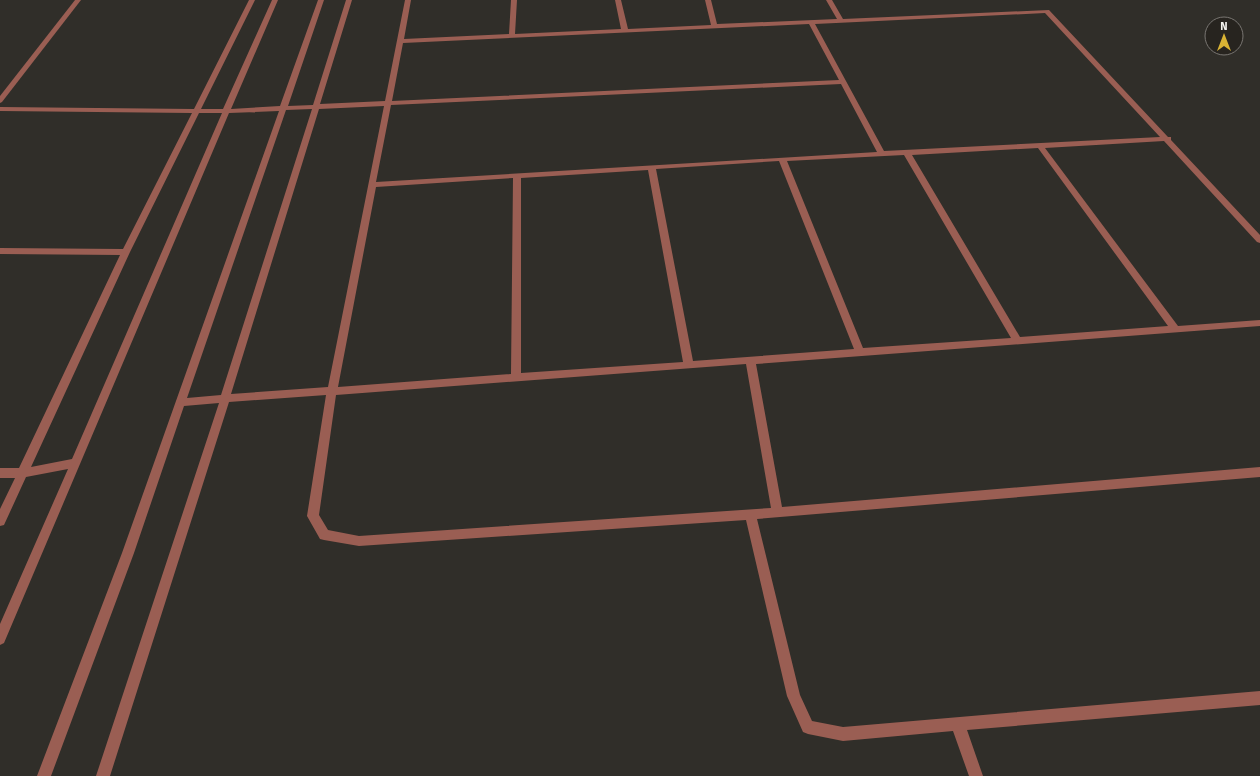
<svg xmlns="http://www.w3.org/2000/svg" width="1260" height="776" viewBox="0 0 1260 776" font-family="'Fira Sans',sans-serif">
<rect width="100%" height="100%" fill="#302e29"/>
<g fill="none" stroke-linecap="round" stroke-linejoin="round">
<g fill="#9a5e53" fill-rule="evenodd">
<path d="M75 0H81L2 102 0 103V96Z"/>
<path d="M249 0H255L201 109H223L272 0H278L231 109 280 106 318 0H324L288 106 313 105 346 0H352L320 104 385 101 405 0H411L404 39 509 34 511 0H517L515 34 621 29 615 0H621L628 29 711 25 705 0H711L717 24 837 19 826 0H832L843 19 1049 10 1168 137H1171V140L1260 235V243L1257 242 1164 141 1045 148 1178 326 1260 320V326L756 364 782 507 1260 467V477L757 519 800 695 812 721 843 727 1260 691V705L967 730 983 776H969L953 731 843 741 808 734 803 732 787 696 746 520 359 546 324 540 320 539 307 516 326 395 229 402 110 776H96L219 403 184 406 134 553 51 776H37L122 553 279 111 229 113 4 643 0 645V624L68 469 26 477 4 525 0 526V509L15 478H0V468H19L120 255 0 254V248L123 249 192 113 0 111V107L194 109ZM1045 13 1160 137 884 151 815 24ZM809 24 839 80 392 101 403 43ZM841 84 877 152 376 182 391 105ZM384 106 328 387 231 394 319 109ZM312 109 221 395 187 398 286 110ZM199 113H222L72 459 31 467 130 252ZM1038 148 1168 326 1020 337 912 155ZM904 155 1011 338 863 348 787 161ZM779 161 854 349 693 361 656 169ZM648 170 683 362 521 373V178ZM513 178 511 374 338 387 376 187ZM746 364 771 508 359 536 328 530 319 515 336 395Z"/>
</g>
</g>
<g transform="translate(1224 36)"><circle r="19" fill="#27241f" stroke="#797672"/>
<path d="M0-3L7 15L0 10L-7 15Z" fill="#d9b334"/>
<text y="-6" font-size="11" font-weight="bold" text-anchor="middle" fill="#f3f2ee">N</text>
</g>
</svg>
